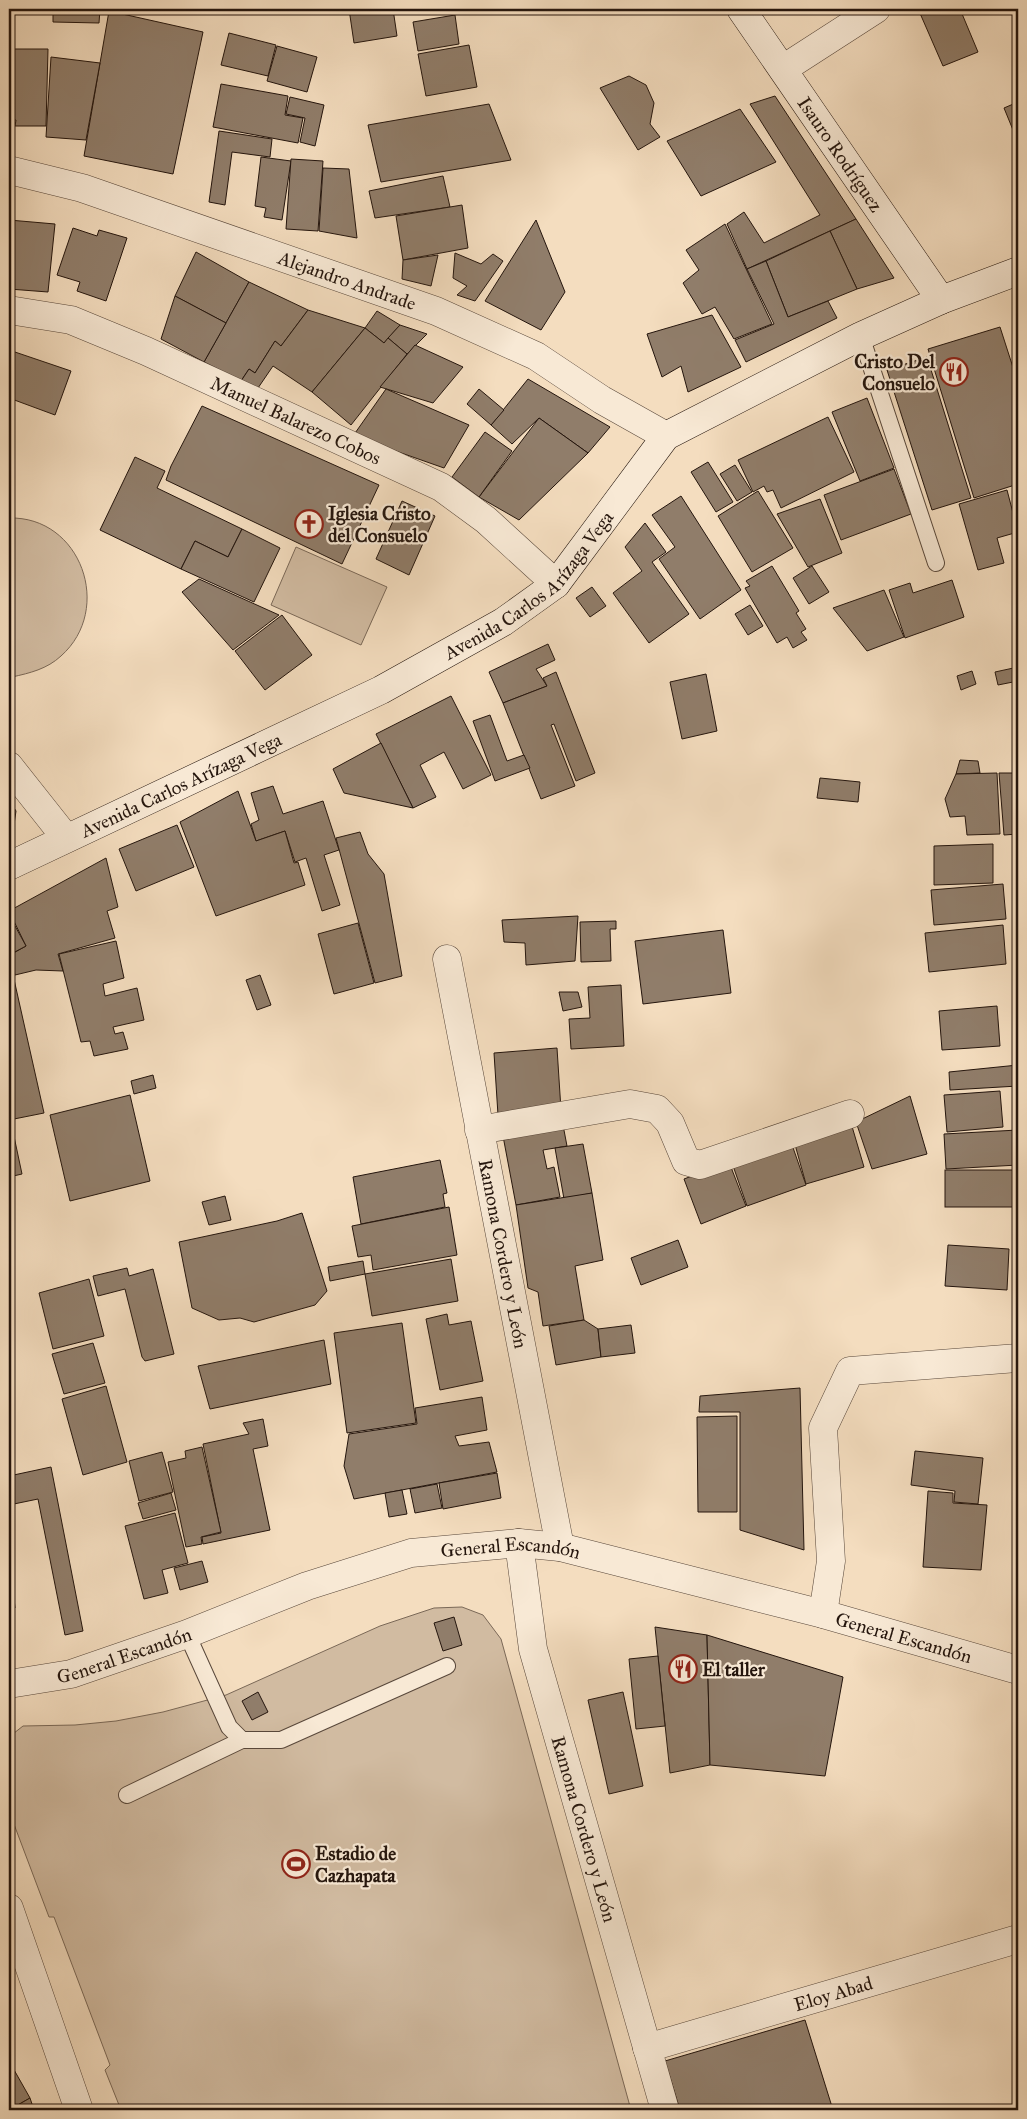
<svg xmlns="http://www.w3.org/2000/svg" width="1027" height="2119" viewBox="0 0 1027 2119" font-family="'IM FELL Great Primer',serif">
<rect width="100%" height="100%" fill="#f4ddbf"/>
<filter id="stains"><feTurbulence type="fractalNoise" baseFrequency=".004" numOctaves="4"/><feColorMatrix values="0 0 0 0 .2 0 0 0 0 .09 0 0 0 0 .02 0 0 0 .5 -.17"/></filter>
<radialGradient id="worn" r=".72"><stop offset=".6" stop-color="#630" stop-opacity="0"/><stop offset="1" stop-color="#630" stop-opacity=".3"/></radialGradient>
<g fill="#d1bba1" stroke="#7a6857">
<path d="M9 518C81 516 114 609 61 656 47 669 30 673 12 677L9 676Z"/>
<path d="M296 547 387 587 361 645 271 605Z"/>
<path d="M462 1607 483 1615 501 1639 631 2110H121L105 2070 110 2065 54 1917H49L9 1811V1737L23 1726 75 1725 116 1721 163 1712 226 1695 380 1626 434 1608Z"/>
</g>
<g fill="#907d6a" stroke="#24150d">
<path d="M53 9H100L99 23 53 22Z"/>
<path d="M349 9H393L397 36 354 43Z"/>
<path d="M924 9H960L978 52 943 66 919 11Z"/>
<path d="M109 11 203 32 173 174 84 156Z"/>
<path d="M455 15 459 44 418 51 413 22Z"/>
<path d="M229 33 276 45 268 76 221 65Z"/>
<path d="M469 45 477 87 426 96 418 54Z"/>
<path d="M277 46 317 57 307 92 267 81Z"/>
<path d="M9 49H48L46 126H15L16 120H9Z"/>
<path d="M51 57 100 63 86 140 46 137Z"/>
<path d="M629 76 646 85 654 103 650 124 660 137 638 150 600 88Z"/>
<path d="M221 84 288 96 285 115 303 118 298 143 213 127Z"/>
<path d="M775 96 856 219 747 269 727 224 744 212 764 243 820 215 750 104Z"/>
<path d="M290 97 324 105 315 146 300 142 305 118 286 114Z"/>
<path d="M1018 102V128L1013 130 1004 108Z"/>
<path d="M489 104 511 160 381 182 368 125Z"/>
<path d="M740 109 776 162 701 196 667 141Z"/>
<path d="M219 131 272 139 270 157 232 152 225 205 209 202Z"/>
<path d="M261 157 291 161 282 220 264 217 266 208 255 206Z"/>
<path d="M291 159 323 161 318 231 286 229Z"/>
<path d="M323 168 349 169 357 238 319 231Z"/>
<path d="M443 176 450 207 375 218 369 191Z"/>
<path d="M462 205 468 248 403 260 396 216Z"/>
<path d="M856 219 894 278 857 289 830 231Z"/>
<path d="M9 220 55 224 48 292 9 289Z"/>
<path d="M536 220 565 292 541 330 485 301Z"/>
<path d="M725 224 772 324 734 339 715 307 702 314 683 283 699 270 686 250Z"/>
<path d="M73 228 97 236 99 230 127 238 106 301 77 291 80 282 57 275Z"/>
<path d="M830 231 857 289 788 317 766 261Z"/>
<path d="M196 252 249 282 226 323 175 296Z"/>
<path d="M455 253 481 264 493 254 503 261 475 301 457 295 467 286 453 278Z"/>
<path d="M438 255 431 286 402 279 403 260Z"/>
<path d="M766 261 788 317 828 301 837 318 746 362 735 340 774 324 747 269Z"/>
<path d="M249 282 308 310 281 346 275 341 255 373 249 369 241 381 204 362Z"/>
<path d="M175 296 226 323 204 362 161 339Z"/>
<path d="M308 310 365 328 312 392 273 366 258 388 241 381 249 369 255 373 275 341 281 346Z"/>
<path d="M377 311 400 325 384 343 365 328Z"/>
<path d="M712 315 741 367 688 392 681 366 662 377 647 334Z"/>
<path d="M400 325 427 334 407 354 388 338Z"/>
<path d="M1000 327 1018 383V484L974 498 928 349Z"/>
<path d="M365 328 384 343 388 338 407 354 351 425 312 392Z"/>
<path d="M415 345 463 367 433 403 380 387Z"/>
<path d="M9 350 71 371 55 415 9 398Z"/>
<path d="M927 357 971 498 932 510 887 370Z"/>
<path d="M528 379 610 427 588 453 539 418 512 444 491 425Z"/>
<path d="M386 389 469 425 444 468 353 436Z"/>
<path d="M479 389 504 410 491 425 467 404Z"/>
<path d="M867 398 894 468 860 481 832 412Z"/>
<path d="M202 406 379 485 342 564 166 480 171 466Z"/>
<path d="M828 417 854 472 781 508 773 490 767 492 764 486 753 492 738 460Z"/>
<path d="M539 418 588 453 519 520 479 497Z"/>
<path d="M485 432 512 451 479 497 452 477Z"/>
<path d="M135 457 165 471 157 488 242 529 228 557 195 541 181 569 100 530Z"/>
<path d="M708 462 733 502 716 512 691 472Z"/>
<path d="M735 465 752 492 737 501 720 474Z"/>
<path d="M894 469 911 514 841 540 824 495Z"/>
<path d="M1007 490 1018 532 997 538 1004 563 978 570 959 504Z"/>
<path d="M758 491 793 548 752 572 718 516Z"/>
<path d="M681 496 741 590 700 619 659 559 675 547 652 515Z"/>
<path d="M820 499 842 553 808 567 777 514Z"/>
<path d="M402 501 435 516 409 575 376 559Z"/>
<path d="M645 523 666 552 652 562 689 614 649 643 613 593 642 571 625 547Z"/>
<path d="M242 529 280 548 254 602 181 569 195 541 228 557Z"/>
<path d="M772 566 799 611 796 613 806 629 801 632 807 640 793 648 787 637 777 643 745 588 750 586 746 581Z"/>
<path d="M812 566 829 592 809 604 793 578Z"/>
<path d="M199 579 279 615 233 650 182 592Z"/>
<path d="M952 580 964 617 905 638 889 590 910 583 913 593Z"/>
<path d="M592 587 606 606 590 617 576 598Z"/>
<path d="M884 590 904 637 867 651 833 608Z"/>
<path d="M750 605 763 626 748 635 735 614Z"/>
<path d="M282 615 312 655 265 690 235 651Z"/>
<path d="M548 644 555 660 536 669 547 686 503 703 489 672Z"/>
<path d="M1018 667V681L998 685 995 672Z"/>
<path d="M972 671 976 684 961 690 957 676Z"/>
<path d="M556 672 595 773 576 781 554 724 551 725 575 786 541 799 503 703 547 686 543 678Z"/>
<path d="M706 674 717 731 682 739 670 682Z"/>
<path d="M451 696 491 775 463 789 444 752 420 765 436 797 413 808 376 734Z"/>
<path d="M490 715 507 761 524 755 530 768 495 781 473 721Z"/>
<path d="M381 743 413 808 344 793 333 769Z"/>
<path d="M960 760 978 761 980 773 956 774Z"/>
<path d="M997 773 1000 834 967 835 965 816 950 817 945 799 956 774Z"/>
<path d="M999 773H1018V834L1004 835Z"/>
<path d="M820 778 860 782 858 802 817 798Z"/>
<path d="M273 786 283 814 323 801 339 850 324 855 340 905 322 911 306 858 295 862 285 831 256 841 251 824 259 820 251 793Z"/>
<path d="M238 791 256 841 285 831 294 863 298 862 305 885 216 916 180 822Z"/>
<path d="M9 800 16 811 12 838 9 840Z"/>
<path d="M177 825 194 867 136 891 119 849Z"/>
<path d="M360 832 368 854 384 874 402 976 375 983 336 838Z"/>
<path d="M993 844V883L934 885V846Z"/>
<path d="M106 858 118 907 107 911 115 938 58 954 63 971 36 970 15 975 10 955 26 946 9 911Z"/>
<path d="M1003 884 1006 919 934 925 931 890Z"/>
<path d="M9 915 26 946 9 955Z"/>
<path d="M578 916 575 961 526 965 525 943 504 942 502 920Z"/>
<path d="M616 921V929H610L611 961 581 962 580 922Z"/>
<path d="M358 923 374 983 334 994 318 934Z"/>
<path d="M1003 925 1006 964 929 972 925 933Z"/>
<path d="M723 930 731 993 643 1004 635 941Z"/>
<path d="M116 941 124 978 103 984 105 996 137 988 144 1020 113 1027 115 1034 123 1032 128 1049 94 1056 90 1041 81 1042 59 954Z"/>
<path d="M9 957 44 1113 9 1120Z"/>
<path d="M260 975 271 1005 257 1010 246 980Z"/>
<path d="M621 985 624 1046 571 1049 569 1019 590 1018 588 987Z"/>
<path d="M559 992H578L582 1007 563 1011Z"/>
<path d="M997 1006 1000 1046 942 1050 939 1011Z"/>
<path d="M557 1048 561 1110 498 1115 494 1053Z"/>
<path d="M1018 1065V1086L950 1090 949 1072Z"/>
<path d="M153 1075 156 1088 134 1094 131 1081Z"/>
<path d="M1000 1091 1003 1127 947 1132 944 1095Z"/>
<path d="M130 1095 150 1181 70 1201 50 1115Z"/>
<path d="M910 1096 927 1154 872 1169 856 1122Z"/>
<path d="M851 1123 864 1167 806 1184 794 1141Z"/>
<path d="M563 1125 567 1146 543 1150 547 1169 554 1167 560 1197 516 1205 503 1136Z"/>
<path d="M12 1127 22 1174 9 1177V1128Z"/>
<path d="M1018 1130V1165L946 1169 944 1134Z"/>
<path d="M790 1139 806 1185 747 1206 731 1160Z"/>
<path d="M583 1144 592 1193 564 1199 555 1148Z"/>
<path d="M440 1160 447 1193 443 1194 445 1207 361 1224 353 1177Z"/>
<path d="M729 1162 746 1206 701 1224 684 1179Z"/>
<rect x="945" y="1170" width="73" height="37"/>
<path d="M592 1193 603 1260 575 1266 584 1320 543 1326 538 1292 528 1288 516 1205Z"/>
<path d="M225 1196 231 1220 209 1225 202 1202Z"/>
<path d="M449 1207 457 1255 373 1270 371 1255 358 1257 352 1226Z"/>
<path d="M302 1213 327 1291 315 1305 254 1322 240 1318 219 1320 192 1308 179 1242 277 1221Z"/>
<path d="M678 1240 688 1267 641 1285 631 1258Z"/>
<path d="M948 1245 1009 1249 1007 1290 945 1286Z"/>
<path d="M451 1259 458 1301 372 1316 365 1274Z"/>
<path d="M363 1261 365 1274 330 1281 328 1267Z"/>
<path d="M127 1268 129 1276 153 1269 174 1354 145 1361 142 1357 125 1289 98 1296 93 1276Z"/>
<path d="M89 1279 104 1336 53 1349 39 1293Z"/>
<path d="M447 1314 449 1325 471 1321 483 1381 440 1390 426 1319Z"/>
<path d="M584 1320 598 1329 601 1357 556 1365 549 1326Z"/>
<path d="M402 1323 416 1423 347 1433 334 1333Z"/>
<path d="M631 1325 635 1353 601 1357 598 1329Z"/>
<path d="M324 1340 331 1384 210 1409 198 1366Z"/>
<path d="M93 1343 105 1383 64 1394 52 1354Z"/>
<path d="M106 1386 127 1462 83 1475 62 1399Z"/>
<path d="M800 1388 804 1550 740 1530V1412H699L700 1396Z"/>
<path d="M482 1397 487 1430 455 1436 459 1446 489 1442 497 1472 354 1499 344 1466 349 1434 417 1424 415 1408Z"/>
<path d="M737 1416V1512H698L697 1417Z"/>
<path d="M263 1419 268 1446 253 1449 270 1530 203 1544 202 1537 221 1533 203 1444 249 1434 243 1423Z"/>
<path d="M202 1447 221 1532 201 1537 202 1544 186 1547 168 1462 186 1458 185 1451Z"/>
<path d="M915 1451 983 1458 978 1504 954 1502 955 1491 911 1485Z"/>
<path d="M162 1452 173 1492 139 1501 129 1461Z"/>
<path d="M51 1467 83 1631 65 1635 38 1499 9 1505V1476Z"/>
<path d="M497 1473 501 1498 443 1509 439 1483Z"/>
<path d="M437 1484 442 1508 415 1513 410 1489Z"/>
<path d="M402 1490 407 1514 389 1517 385 1493Z"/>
<path d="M928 1491 953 1493V1503L987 1505 981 1570 923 1567Z"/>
<path d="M171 1493 176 1510 143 1519 138 1503Z"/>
<path d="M175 1513 188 1563 162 1570 168 1593 144 1599 125 1526Z"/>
<path d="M9 1548 15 1608H9Z"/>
<path d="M202 1561 208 1582 180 1590 174 1568Z"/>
<path d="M454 1617 462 1645 443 1651 434 1623Z"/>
<path d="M655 1627 707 1635 710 1765 670 1773Z"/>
<path d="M707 1635 843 1677 825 1776 710 1765Z"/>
<path d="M658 1656 665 1726 636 1729 629 1659Z"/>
<path d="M258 1692 268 1712 252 1720 242 1701Z"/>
<path d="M623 1692 643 1786 609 1794 588 1700Z"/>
<path d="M805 2020 833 2110H680L665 2061Z"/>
<path d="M9 2061 30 2098 9 2110Z"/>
<path d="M30 2098 34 2110H9Z"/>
</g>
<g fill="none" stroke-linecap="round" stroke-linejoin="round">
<defs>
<g id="lane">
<path d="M861 336 936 563"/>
<path d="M187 1634 229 1727 242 1740H281L447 1666"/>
<path d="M127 1795 242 1740"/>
</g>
<g id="street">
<path d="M783 69 876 9"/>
<path id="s1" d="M9 170 82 188 436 311 536 356 602 400 666 436"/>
<path id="s2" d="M9 310 71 320 146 351 441 487 486 520 556 584"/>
<path d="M9 766 66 838"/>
<path id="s3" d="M447 959 560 1547"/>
<path d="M479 1130 630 1104 657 1109 670 1123 686 1161 700 1165 850 1114"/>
<path id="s4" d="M519 1543 533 1649 665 2110"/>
<path d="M823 1614 831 1561 823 1428 850 1371 1018 1358"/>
<path id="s5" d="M9 1684 71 1674 187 1634 307 1586 411 1553 519 1543 560 1547 823 1614 1018 1670"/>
<path d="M9 1908 79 2110"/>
<path id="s6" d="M647 2048 1018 1939"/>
</g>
<g id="secondary">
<path id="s7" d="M741 9 941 300"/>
<path id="s8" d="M9 866 381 690 503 622 556 584 666 436 861 336 941 300 1018 271"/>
</g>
</defs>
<use href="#lane" stroke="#58473a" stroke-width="18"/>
<use href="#street" stroke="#58473a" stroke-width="29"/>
<use href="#secondary" stroke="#24150d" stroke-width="29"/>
<use href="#lane" stroke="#f8e9d5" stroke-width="16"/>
<use href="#street" stroke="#f8e9d5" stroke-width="28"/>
<use href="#secondary" stroke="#f8e9d5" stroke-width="28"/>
</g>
<defs>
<symbol id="restaurant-ring" viewBox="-11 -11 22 22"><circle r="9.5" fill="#f8e9d5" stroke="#8f2418" stroke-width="1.5"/><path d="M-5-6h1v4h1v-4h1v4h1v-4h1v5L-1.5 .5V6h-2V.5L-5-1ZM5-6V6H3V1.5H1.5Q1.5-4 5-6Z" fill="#8f2418"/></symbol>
<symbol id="church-ring" viewBox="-11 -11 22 22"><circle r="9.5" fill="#f8e9d5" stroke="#8f2418" stroke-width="1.5"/><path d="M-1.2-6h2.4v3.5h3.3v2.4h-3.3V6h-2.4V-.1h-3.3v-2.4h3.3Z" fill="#8f2418"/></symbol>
<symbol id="stadium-ring" viewBox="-11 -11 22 22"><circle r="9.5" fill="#f8e9d5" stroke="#8f2418" stroke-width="1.5"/><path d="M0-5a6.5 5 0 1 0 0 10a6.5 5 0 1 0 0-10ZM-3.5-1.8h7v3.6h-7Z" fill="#8f2418"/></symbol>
</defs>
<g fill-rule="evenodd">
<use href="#restaurant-ring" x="938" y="356" width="32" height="32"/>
<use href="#church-ring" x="293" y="508" width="32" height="32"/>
<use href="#restaurant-ring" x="667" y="1653" width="32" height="32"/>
<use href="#stadium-ring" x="280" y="1848" width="32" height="32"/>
</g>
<g text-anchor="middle" stroke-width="4.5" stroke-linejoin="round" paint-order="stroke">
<g font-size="19" fill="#24150d" stroke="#f8e9d5">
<text dy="7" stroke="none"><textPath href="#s7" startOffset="176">Isauro Rodríguez</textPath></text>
<text dy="7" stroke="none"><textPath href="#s1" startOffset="356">Alejandro Andrade</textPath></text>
<text dy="7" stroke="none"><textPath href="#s2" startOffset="309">Manuel Balarezo Cobos</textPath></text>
<text dy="7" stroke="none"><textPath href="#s8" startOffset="595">Avenida Carlos Arízaga Vega</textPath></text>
<text dy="7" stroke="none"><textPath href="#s8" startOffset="190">Avenida Carlos Arízaga Vega</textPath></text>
<text dy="7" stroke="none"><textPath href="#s3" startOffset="300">Ramona Cordero y León</textPath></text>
<text dy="7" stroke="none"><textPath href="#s5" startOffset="524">General Escandón</textPath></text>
<text dy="7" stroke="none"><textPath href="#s5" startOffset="929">General Escandón</textPath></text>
<text dy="7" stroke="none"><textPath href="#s5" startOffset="119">General Escandón</textPath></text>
<text dy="7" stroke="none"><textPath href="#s4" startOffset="294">Ramona Cordero y León</textPath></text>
<text dy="7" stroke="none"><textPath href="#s6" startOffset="194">Eloy Abad</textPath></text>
</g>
<g font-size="19" font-weight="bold" fill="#24150d" stroke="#f8e9d5" text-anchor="start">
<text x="935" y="368" text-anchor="end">Cristo Del<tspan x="935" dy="22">Consuelo</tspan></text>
<text x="328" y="520">Iglesia Cristo<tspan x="328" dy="22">del Consuelo</tspan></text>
<text x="702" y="1676">El taller</text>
<text x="315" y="1860">Estadio de<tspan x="315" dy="22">Cazhapata</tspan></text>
</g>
</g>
<rect width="1027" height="2119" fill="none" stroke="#f4ddbf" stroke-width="30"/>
<rect x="10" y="10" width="1007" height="2099" fill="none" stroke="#24150d" stroke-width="2.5"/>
<rect x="15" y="15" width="997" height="2089" fill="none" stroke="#24150d"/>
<rect width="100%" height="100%" filter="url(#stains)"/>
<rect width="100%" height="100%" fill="url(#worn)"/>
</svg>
